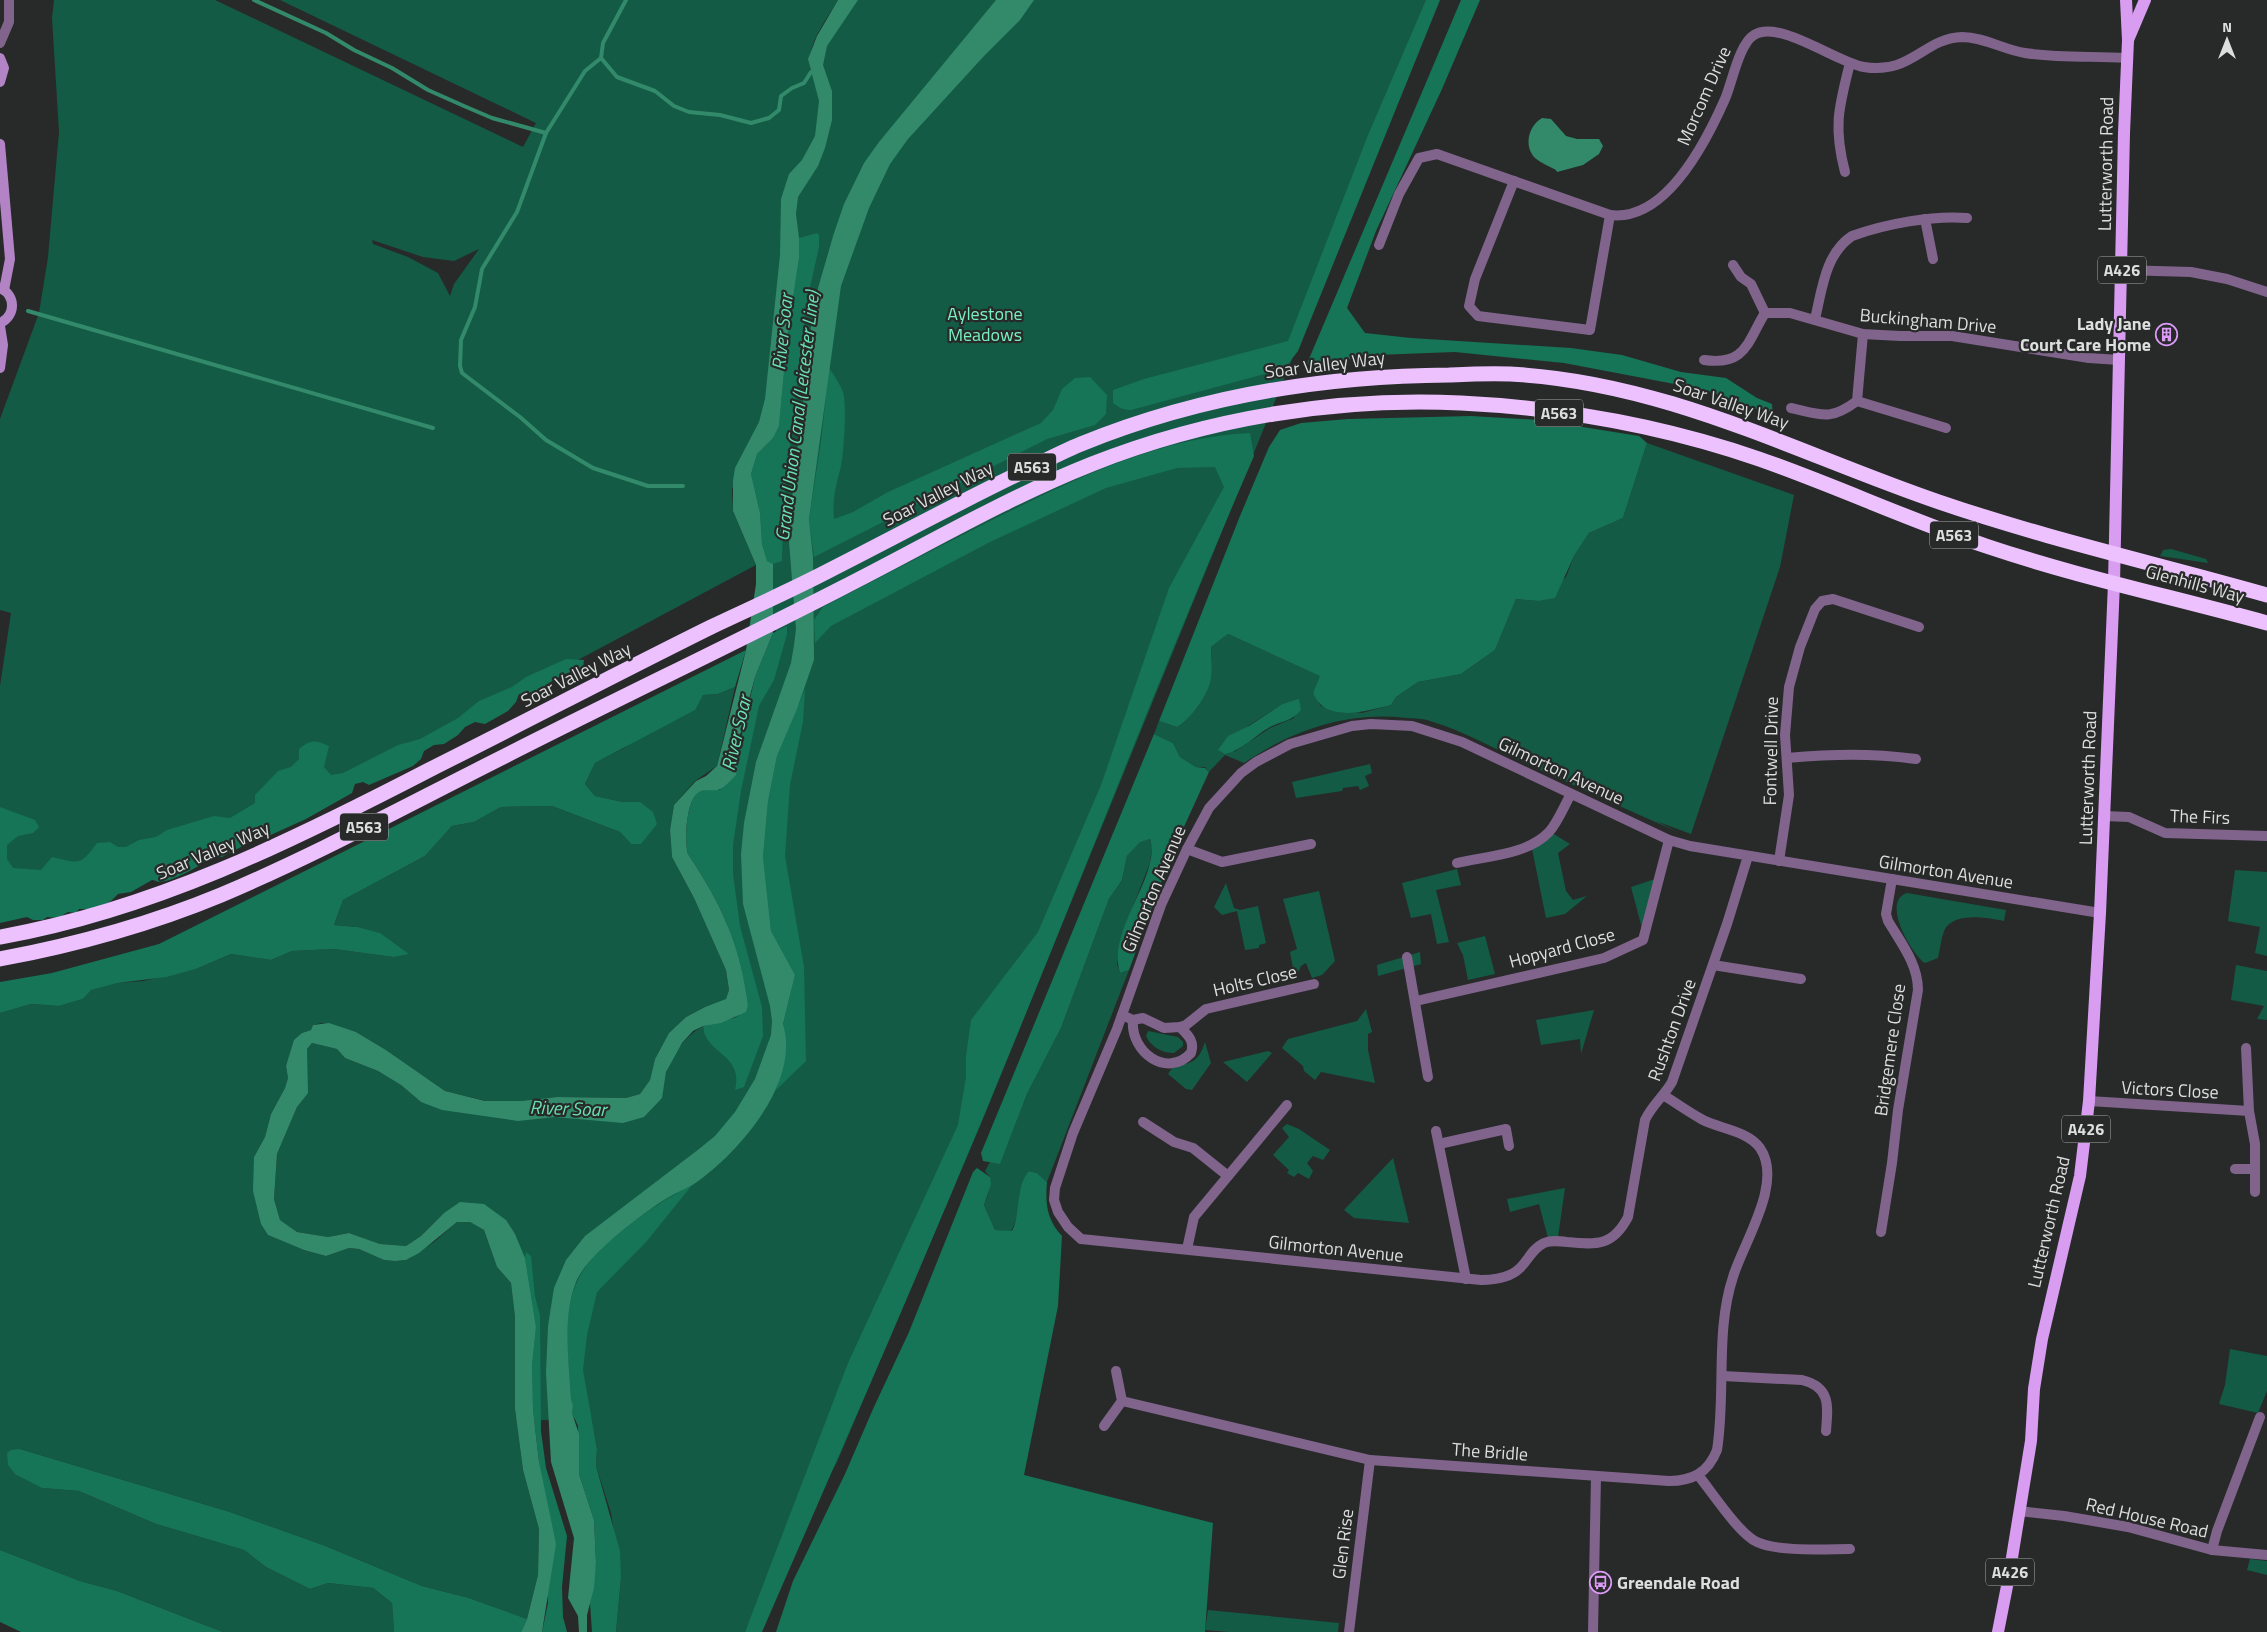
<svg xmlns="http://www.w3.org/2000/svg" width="2267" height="1632" viewBox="0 0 2267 1632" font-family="'Titillium Web',sans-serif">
<rect width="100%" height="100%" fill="#272a29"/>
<g fill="#135b44" fill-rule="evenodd">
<path d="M54 0H215L523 147 536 123 280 0H838C826 21 804 47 811 72L848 0H1438L983 1119 837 1462 756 1606 745 1632H616L621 1578 611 1513 596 1466 597 1449 591 1417 530 1421 505 1224 444 1213 421 1236 406 1246 380 1244 349 1233 328 1237 297 1232 280 1220 274 1199 277 1154 297 1107 301 1101 307 1049 312 1043 337 1049 345 1058 378 1071 401 1085 421 1102 555 1112 618 1120 665 1078C668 1058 685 1036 703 1026L704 1031 736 1021 728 932 730 787 776 632 764 565 732 487 733 511 756 565 469 718 257 820 21 897 0 847V686L11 613 0 610V419L39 313 48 257 59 132 52 18ZM372 240 423 257 454 261 479 249 454 284 450 296 438 273 408 257 373 244Z"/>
<path d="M1647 443 1794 495 1780 567 1691 834 1656 821 1678 832C1628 810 1579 788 1530 765 1497 750 1464 731 1430 721 1423 718 1414 719 1407 718 1348 711 1292 730 1244 763L1225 755 1209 772 1205 767H1196L1180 757 1173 743 1154 734 1159 721 1177 727C1190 720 1209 693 1211 679 1213 669 1211 657 1211 647L1228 634 1321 676 1313 693 1321 706 1362 713 1391 705 1396 697 1418 682 1461 674 1495 650 1516 599 1538 601 1566 577 1574 556 1589 533 1623 518ZM1299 700 1294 718 1270 728 1234 752 1248 726 1282 704Z"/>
<path d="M2171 549 2206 559 2208 563 2160 556 2163 550Z"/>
<path d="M735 687 717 766 695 781 674 805 670 830 672 857 694 898 726 970 729 990 726 1000 705 1007 686 1017 669 1033 655 1059 650 1080 640 1094 626 1098 557 1097 521 1101H486L445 1091 386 1050 356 1032 322 1023 313 1025 311 1030 302 1033 286 1066 288 1078 285 1088 271 1114 265 1137 254 1157 268 1235 304 1250 326 1256 349 1248 359 1249 384 1260 395 1261 406 1260 434 1242 457 1222H470L484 1230 497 1267 511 1283 515 1317V1409L523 1470 539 1529 538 1575 527 1619 469 1598 422 1586 323 1545 230 1512 20 1449 42 1488 79 1491 156 1524 244 1550 266 1567 310 1589 328 1583 373 1588 392 1603 394 1632H223L117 1591 80 1581 0 1550V1013L31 1004 59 1006 83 999 90 990 118 983 143 981 196 969 231 954 271 960 292 951 334 949 393 957 357 927 334 925 343 900 425 856 452 826 474 822 501 807 552 806 620 832 631 844 640 802H623L595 796 585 784 595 763 624 748 703 695 718 694Z"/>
<path d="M1370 764 1372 773 1365 776 1369 786 1360 790 1358 786 1343 788 1342 791 1296 798 1292 782Z"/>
<path d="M1549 831 1570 844 1558 853 1566 891 1573 900 1587 896 1565 914 1546 918 1531 844Z"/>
<path d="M1150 839 1152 847 1150 863 1126 924 1117 964 1120 973 1129 970 1047 1182 1037 1173 1029 1171 1020 1191 1018 1214 1011 1232 995 1230 984 1205 988 1194 990 1177 985 1171 990 1162 1000 1163 1027 1094 1061 1028 1109 899 1122 880 1127 856 1140 841Z"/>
<path d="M1457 869 1461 885 1436 890 1449 942 1437 944 1431 914 1411 918 1402 883Z"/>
<path d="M2235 870 2267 872V956L2255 953 2260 927 2228 921Z"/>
<path d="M1655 879 1643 932 1631 887Z"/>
<path d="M1226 883 1234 908 1240 910 1258 906 1266 943 1259 945V948L1245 950 1237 911 1222 915 1214 907Z"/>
<path d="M1319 891 1335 961 1322 975 1312 978 1306 963 1301 966 1295 979 1290 952 1297 949 1283 899Z"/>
<path d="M1907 893 2006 910 2004 921C1988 918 1953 911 1944 931 1941 939 1940 949 1938 958L1925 963C1913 956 1880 901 1907 893Z"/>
<path d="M1485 936 1495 974 1468 980 1463 955 1457 943Z"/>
<path d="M1420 952 1421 964 1378 976 1377 965Z"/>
<path d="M2236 965 2267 971V1020L2257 1019 2264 1006 2231 1000Z"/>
<path d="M1366 1009 1372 1032 1368 1034V1050L1375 1083 1321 1072 1315 1080 1304 1071 1303 1066 1282 1048 1288 1039 1357 1021Z"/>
<path d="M1594 1010 1581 1054 1580 1039 1541 1045 1536 1020Z"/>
<path d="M1148 1031 1178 1037 1183 1042V1046L1174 1053C1162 1053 1151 1047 1146 1036Z"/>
<path d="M1205 1042 1211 1063 1192 1090 1186 1089 1168 1074 1172 1068C1192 1062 1198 1063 1205 1042Z"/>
<path d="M1268 1051 1272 1053 1247 1082 1223 1062Z"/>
<path d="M1287 1124 1299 1129 1330 1150 1323 1160 1313 1156 1307 1163 1313 1171 1309 1179 1298 1173 1294 1177 1287 1173 1289 1170 1273 1155 1289 1137 1282 1128Z"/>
<path d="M1393 1158 1409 1223 1354 1218 1344 1210Z"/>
<path d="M1565 1188 1558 1237 1548 1238 1539 1204 1510 1212 1507 1199Z"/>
<path d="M2230 1349 2267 1356V1391L2258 1413 2219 1404 2225 1385Z"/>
<path d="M2250 1559 2267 1561V1575L2247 1570Z"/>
<path d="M1208 1610 1339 1623 1338 1632H1229L1205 1630Z"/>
</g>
<g fill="#167457">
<path d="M1426 0H1440L1298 351 1288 364 1276 371 1131 410C1123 410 1120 408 1113 403V390L1144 379 1288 341 1368 135Z"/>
<path d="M1461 0H1480L1442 89 1376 231 1347 308 1365 333 1411 338 1571 348 1622 355 1681 372 1726 378 1757 398 1772 404 1773 415 1706 390 1564 363 1455 352 1376 355 1306 366Z"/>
<path d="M817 233 819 235V247L807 301 794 412 784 499 782 561 773 564 767 561 762 544 760 513 751 474 757 454 773 438 779 426 787 338 799 258V238Z"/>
<path d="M829 368C835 376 839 383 843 392 847 405 844 452 841 466 836 486 832 499 834 519L853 512 888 492 1041 423 1053 410 1062 389 1075 378 1090 377 1107 395 1106 414 1095 425 1047 439 814 557 809 519 821 441Z"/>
<path d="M1471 416 1539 420 1639 436 1647 443 1623 518 1589 533 1574 556 1555 598 1538 601 1516 599 1495 650 1461 674 1418 682 1396 697 1391 705C1366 711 1326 724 1313 693L1320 676 1228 634 1211 647C1211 657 1213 669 1211 679 1209 694 1190 720 1177 727L1159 721 1240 516 1269 447 1280 430 1301 423 1348 419Z"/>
<path d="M1250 433 1254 456C1159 675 1074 899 982 1120 911 1292 836 1462 762 1632H745L848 1363 958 1125 966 1077V1056L971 1020 1038 932 1101 785 1169 588 1224 487 1215 467 1177 468 1106 488 990 542 831 626 815 643 814 620 823 607C881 577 938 547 996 518 1075 479 1160 437 1250 433Z"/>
<path d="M787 626V634L774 680 759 706 741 791 733 845V874L740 926 762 1007 763 1036 744 1087 735 1090C744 1053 705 1055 703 1026L737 1017 748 1005C740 944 722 905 688 854 684 842 686 797 700 791 706 789 714 790 720 790L740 742 755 677 773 633Z"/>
<path d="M746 650 735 687 718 694 703 695 695 710 595 763 585 784 595 796 623 802H640L653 812 657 824 641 844H631L620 832 552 806 501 807 474 822 452 826 425 856 343 900 334 925 357 927 380 933 409 954 393 957 334 949 292 951 271 960 231 954 196 969 166 977 118 983 91 990 83 999 59 1006 31 1004 0 1013V982L52 973 159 944Z"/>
<path d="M566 659 584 660 583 668C576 670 569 672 563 675 548 682 537 695 519 694L516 702 508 711 485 724 475 722 465 727 458 735 444 744 434 745 424 751 421 759 413 766 369 785 363 782 355 784 352 793 306 819 264 838H258L222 857 208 858C203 866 170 882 160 882 157 882 154 880 152 880L131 892 118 894 111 901 96 909H79L76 913 68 912 58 918 47 917 43 920H33L27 917 0 923V807L35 820 39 827 33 833 18 836 7 845V859L13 868 41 870 52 857C80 863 79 867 97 843L110 842 118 847H126L139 840 156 837 167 830 214 816 230 818 255 803V795L278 771 291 767 299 759V749C311 739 316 740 329 746L324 767 331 775 343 773 398 745 420 739 458 718 479 701 512 687 526 677Z"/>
<path d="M805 689 803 722 790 785 785 856 804 967 806 1061 776 1090C782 1070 789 1045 783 1025L795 975 771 931 763 857 768 801 777 756Z"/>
<path d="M1299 699 1301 710C1292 721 1282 721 1270 727 1254 736 1243 750 1225 754L1218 750 1228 736 1249 726 1282 704Z"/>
<path d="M1154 734 1173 743 1180 757 1196 767 1205 768 1209 772 1172 853 1129 970 1120 973C1106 930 1162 875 1150 839L1140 842 1127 856 1122 880 1109 899 1061 1028 1027 1094 1000 1164 983 1161 981 1153Z"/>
<path d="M977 1168 990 1177 991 1184 984 1205 995 1230 1012 1231C1021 1213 1015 1187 1029 1171L1037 1173 1047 1182C1045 1204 1047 1220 1062 1236L1058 1306 1024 1475 1213 1523 1205 1632H776L793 1581 845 1474 873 1409 909 1332 973 1172Z"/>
<path d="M692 1185 647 1241 597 1292 587 1335 583 1370 597 1449 596 1466 620 1551 621 1578 616 1632H592L590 1603 596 1562 594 1520 579 1474 578 1426 572 1413 573 1406 571 1399C569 1362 561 1317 577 1282 593 1244 657 1203 692 1185Z"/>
<path d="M526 1252 531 1256 535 1296 540 1316 541 1431 546 1468 567 1536 562 1587 563 1617 567 1632H542L548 1603 539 1462 533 1410 532 1365 536 1327 525 1258Z"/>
<path d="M20 1449 230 1512 323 1545 422 1586 469 1598 527 1619 521 1632H394L392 1603 373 1588 328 1583 310 1589 266 1567 244 1550 156 1524 79 1491 42 1488 15 1474 8 1465 7 1453 11 1450Z"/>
<path d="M0 1550 80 1581 117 1591 223 1632H21L0 1622Z"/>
</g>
<g fill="#328a6b">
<path d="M838 0H858L827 46 823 65 832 91V120L825 148 818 166 798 197 796 214 799 238V258L787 338 779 426 773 438 757 454 751 474 760 513 762 544 767 561 773 564V633L755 677 747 707 746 722 740 734 736 775C731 780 724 788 718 790 712 791 704 789 699 792 686 799 684 842 688 854 722 905 740 944 748 1005L746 1012 721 1023 703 1026 693 1031 682 1043 666 1072 662 1098 644 1117 623 1123 555 1117 518 1121 442 1110 421 1102 401 1085 378 1071 345 1058 337 1049 312 1043 307 1049 308 1093 297 1107 277 1154 274 1199 280 1220 297 1232 328 1237 349 1233 380 1244 406 1246 421 1236 444 1213 460 1202 484 1204 506 1220 515 1234 525 1258 536 1327 532 1365 533 1410 539 1462 556 1544 542 1632H521L527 1619 538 1575 539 1529 523 1470 515 1409V1317L511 1283 497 1267 484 1230 470 1222H457L419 1253 406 1260 395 1261 384 1260 359 1249 349 1248 326 1256 304 1250 268 1235 261 1224 253 1191 254 1157 265 1137 271 1114 285 1088 288 1078 286 1066 294 1040 302 1033 311 1030 313 1025 329 1023 356 1032 386 1050 445 1091 485 1101H521L557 1097 626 1098 640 1094 650 1080 655 1059 669 1033 686 1017 705 1007 726 999 729 990 726 970 694 898 672 857 670 830 674 805 696 781 706 776 717 766 746 650 756 584V565L733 511V481L735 468 759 422 765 399 780 255 781 199 789 174 802 160 815 136 819 101 808 59 817 36Z"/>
<path d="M996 0H1034L1020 20 984 56 908 139 890 164 869 208 841 286 809 519 813 557 814 660 797 709 777 756 768 801 763 857 771 931 795 975 783 1024C801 1082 738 1154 694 1184 684 1190 673 1194 664 1200 639 1216 587 1255 576 1282 562 1318 569 1361 571 1399L573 1406 572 1413 579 1434V1474L594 1520 596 1562 594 1588 587 1615V1632H579L578 1616 568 1598 574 1538 551 1462 546 1373 548 1326 554 1288 566 1260 585 1236 699 1149 715 1136 735 1112 755 1079 771 1035 772 1021 770 1006 743 904 741 854 744 823 756 762 791 663 794 645 796 629 789 542 790 517 811 326 818 288 834 233 844 204 864 163 879 142Z"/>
<path d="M1542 118 1551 119 1566 136 1577 139H1599L1603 146 1599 154 1583 165 1557 172 1556 170C1549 166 1541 163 1535 158 1523 146 1529 125 1542 118Z"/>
</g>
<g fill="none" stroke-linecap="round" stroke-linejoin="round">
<g stroke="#328a6b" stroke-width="4">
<path d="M254 0 326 33 354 50 392 68 428 90 464 106 492 118 546 133 585 71 601 58 617 77 655 91 674 106 689 112 720 115 751 123 769 118 779 110 781 96 792 88 804 83 811 72"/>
<path d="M601 58 603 43 626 0"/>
<path d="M546 133 517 212 482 269 475 307 461 340 460 366 462 373 520 417 546 440 593 468 648 486H683"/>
<path d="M28 311 433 428"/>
</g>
<g stroke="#80648c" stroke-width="10">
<path d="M0 43 9 22V0"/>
<path d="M1845 172C1833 126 1839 107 1850 63"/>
<path d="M1514 181 1475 279 1469 306 1478 316 1590 330 1610 215"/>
<path d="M1925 219 1933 259"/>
<path d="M1379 245 1399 194 1419 158 1437 154 1610 215C1666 222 1706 142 1725 99 1732 83 1739 44 1754 35 1779 19 1836 62 1864 67 1911 75 1924 38 1962 37 1984 37 2004 50 2025 53 2058 58 2093 56 2126 58"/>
<path d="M1733 265 1741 277 1751 284 1765 313H1790L1863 334 1900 336H1952L2089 358 2119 360"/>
<path d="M2122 270 2191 272 2227 279 2267 292"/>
<path d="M1815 319C1822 290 1825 254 1852 236 1885 224 1933 215 1967 218"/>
<path d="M1863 334 1857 401 1946 428"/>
<path d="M1704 360C1746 366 1747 342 1765 313"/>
<path d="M1791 408C1822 415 1830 421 1857 401"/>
<path d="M1787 758C1834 754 1869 753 1916 759"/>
<path d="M2104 816 2129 817 2165 833 2267 836"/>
<path d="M1187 849 1222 862 1311 844"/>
<path d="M1748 856 1727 924 1672 1082C1664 1096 1652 1105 1645 1120L1628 1217C1613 1246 1597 1245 1567 1242 1559 1241 1551 1240 1544 1243 1532 1249 1529 1259 1520 1268 1510 1278 1494 1280 1481 1280L1081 1239 1068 1227 1058 1212 1054 1200 1055 1188 1073 1133 1117 1029 1161 905 1187 849 1209 808 1241 773 1256 762 1290 744 1352 726 1371 724 1412 726 1462 742 1669 840 1690 846 2100 913"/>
<path d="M1779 861 1789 795 1785 735 1789 687 1800 647 1815 609 1822 601 1833 599 1919 627"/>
<path d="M1457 863C1487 856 1527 855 1549 832 1558 822 1564 806 1571 794"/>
<path d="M1407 957 1428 1077"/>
<path d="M1713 965 1801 979"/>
<path d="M1416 1001 1604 958 1643 940 1669 840"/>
<path d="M1122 1015 1133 1020 1143 1018 1164 1028 1180 1027 1186 1025 1206 1009 1314 984"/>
<path d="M1133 1020C1130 1052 1167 1079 1191 1053 1195 1041 1188 1035 1180 1027"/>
<path d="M2246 1048 2249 1111 2255 1144V1192"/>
<path d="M2089 1101 2249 1111"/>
<path d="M1143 1122 1174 1142 1193 1148 1228 1176"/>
<path d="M1436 1131 1466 1279"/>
<path d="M1439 1144 1506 1129 1509 1146"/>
<path d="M2235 1169H2255"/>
<path d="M1881 1232 1892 1163 1898 1110 1918 990C1918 964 1901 943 1888 921L1886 914 1892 879"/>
<path d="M1187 1249 1194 1217 1287 1105"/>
<path d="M1723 1376 1802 1380C1831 1387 1828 1406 1826 1431"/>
<path d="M1122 1401 1370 1460 1669 1481C1692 1481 1708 1473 1717 1450 1726 1394 1715 1331 1733 1277 1743 1243 1784 1183 1760 1148 1748 1131 1721 1129 1703 1120 1690 1113 1677 1104 1665 1096"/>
<path d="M1104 1426 1122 1401 1116 1371"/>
<path d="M1698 1475C1712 1492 1739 1534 1757 1542 1778 1552 1826 1549 1850 1549"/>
<path d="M2019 1511 2064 1516 2128 1527 2212 1550 2267 1555"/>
<path d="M2212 1550 2217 1531 2260 1417"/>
<path d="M1349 1632 1370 1460"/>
<path d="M1593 1632 1596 1476"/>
</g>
<g stroke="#b284c5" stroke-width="10">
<path d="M0 58 4 68 0 82"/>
<path d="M0 144 10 259 4 290"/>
<path d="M0 288C16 295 16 316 0 323"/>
<path d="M0 326 3 345 0 368"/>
</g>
<g stroke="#d89cf1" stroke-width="12">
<path d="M2128 40 2145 0"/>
<path d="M1998 1632 2009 1576 2031 1441 2034 1389 2042 1339 2080 1176 2089 1101 2100 913 2114 583 2124 133 2128 40 2126 0"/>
</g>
<g stroke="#ecc1fe" stroke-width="15">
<path d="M0 937C153 910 292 841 429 770 523 723 616 674 711 627 751 608 792 590 832 569 893 538 954 505 1016 475 1037 465 1059 453 1081 444 1199 396 1323 376 1449 375 1470 374 1490 373 1510 374 1666 382 1796 453 1939 502 2047 539 2158 564 2267 595"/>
<path d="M0 959C75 945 151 924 221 895 318 854 411 803 505 756 617 699 731 645 842 588 925 546 1006 498 1092 464 1208 418 1337 397 1461 403 1562 408 1663 426 1759 459 1836 486 1909 520 1986 546 2078 577 2173 597 2267 623"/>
</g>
</g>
<defs>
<symbol id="building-ring" viewBox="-11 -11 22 22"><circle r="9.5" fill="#272a29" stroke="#db9af6" stroke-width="1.5"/><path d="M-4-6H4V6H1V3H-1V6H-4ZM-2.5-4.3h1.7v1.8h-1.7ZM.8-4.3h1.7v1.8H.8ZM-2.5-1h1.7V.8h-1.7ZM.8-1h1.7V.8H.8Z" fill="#db9af6"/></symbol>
<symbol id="bus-ring" viewBox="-11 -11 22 22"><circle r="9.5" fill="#272a29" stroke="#db9af6" stroke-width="1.5"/><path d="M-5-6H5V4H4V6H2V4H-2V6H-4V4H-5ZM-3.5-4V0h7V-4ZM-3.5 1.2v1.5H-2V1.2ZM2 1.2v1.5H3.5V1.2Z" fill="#db9af6"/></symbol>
</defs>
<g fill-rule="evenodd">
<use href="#building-ring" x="2154" y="322" width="25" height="25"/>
<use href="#bus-ring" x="1588" y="1570" width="25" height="25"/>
</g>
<g text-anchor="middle" stroke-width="4.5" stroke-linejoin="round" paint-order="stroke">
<g fill="#272a29" stroke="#a6a9a8" stroke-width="1">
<rect x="2098" y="256.5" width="48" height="27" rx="4"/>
<rect x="1535" y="399.5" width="48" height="27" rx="4"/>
<rect x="1008" y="453.5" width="48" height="27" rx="4"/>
<rect x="1930" y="521.5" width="48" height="27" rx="4"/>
<rect x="340" y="813.5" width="48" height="27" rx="4"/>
<rect x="2062" y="1115.5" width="48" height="27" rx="4"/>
<rect x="1986" y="1558.5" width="48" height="27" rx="4"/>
</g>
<g font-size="16" font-weight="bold" fill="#dddfde">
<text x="2122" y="276">A426</text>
<text x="1559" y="419">A563</text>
<text x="1032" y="473">A563</text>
<text x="1954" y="541">A563</text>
<text x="364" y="833">A563</text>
<text x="2086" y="1135">A426</text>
<text x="2010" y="1578">A426</text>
</g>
<g font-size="18" fill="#dddfde" stroke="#272a29">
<text transform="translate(1704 96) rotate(-66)" y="6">Morcom Drive</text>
<text transform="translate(2106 164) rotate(-89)" y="6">Lutterworth Road</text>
<text transform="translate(1928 321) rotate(5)" y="6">Buckingham Drive</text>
<text transform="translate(1325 365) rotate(-7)" y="6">Soar Valley Way</text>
<text transform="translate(1731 404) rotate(19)" y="6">Soar Valley Way</text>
<text transform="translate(938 494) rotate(-27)" y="6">Soar Valley Way</text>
<text transform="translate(2195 584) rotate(15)" y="6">Glenhills Way</text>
<text transform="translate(576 675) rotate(-27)" y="6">Soar Valley Way</text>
<text transform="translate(1771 751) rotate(-89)" y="6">Fontwell Drive</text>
<text transform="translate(1561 771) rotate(25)" y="6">Gilmorton Avenue</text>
<text transform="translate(2088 778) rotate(-88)" y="6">Lutterworth Road</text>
<text transform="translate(2200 817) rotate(2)" y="6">The Firs</text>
<text transform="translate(213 851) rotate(-23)" y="6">Soar Valley Way</text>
<text transform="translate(1946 872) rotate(9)" y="6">Gilmorton Avenue</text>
<text transform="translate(1154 889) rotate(-67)" y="6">Gilmorton Avenue</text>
<text transform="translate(1562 948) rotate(-15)" y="6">Hopyard Close</text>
<text transform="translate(1255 981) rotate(-13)" y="6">Holts Close</text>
<text transform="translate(1672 1030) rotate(-70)" y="6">Rushton Drive</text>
<text transform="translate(1890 1050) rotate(-82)" y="6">Bridgemere Close</text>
<text transform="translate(2170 1090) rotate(3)" y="6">Victors Close</text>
<text transform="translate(2049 1222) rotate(-77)" y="6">Lutterworth Road</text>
<text transform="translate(1336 1249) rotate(6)" y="6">Gilmorton Avenue</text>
<text transform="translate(1490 1452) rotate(4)" y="6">The Bridle</text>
<text transform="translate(2147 1518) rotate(13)" y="6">Red House Road</text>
<text transform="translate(1343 1544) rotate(-83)" y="6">Glen Rise</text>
</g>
<g font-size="18" fill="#79f0c4" stroke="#272a29">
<text x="985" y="320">Aylestone<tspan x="985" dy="21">Meadows</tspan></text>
</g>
<g font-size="18" font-weight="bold" fill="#dddfde" stroke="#272a29" text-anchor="end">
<text x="2151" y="330">Lady Jane<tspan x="2151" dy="21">Court Care Home</tspan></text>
<text x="1617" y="1589" text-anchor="start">Greendale Road</text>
</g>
<g font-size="19" font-style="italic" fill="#69e1b5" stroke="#272a29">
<text transform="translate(782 332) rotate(-84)" y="7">River Soar</text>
<text transform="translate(797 416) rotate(-83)" y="7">Grand Union Canal (Leicester Line)</text>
<text transform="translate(736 733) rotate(-77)" y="7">River Soar</text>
<text transform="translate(568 1108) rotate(2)" y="7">River Soar</text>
</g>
</g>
<g transform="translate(2227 40)" stroke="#272a29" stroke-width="4" paint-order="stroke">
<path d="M0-4L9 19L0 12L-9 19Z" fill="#dddfde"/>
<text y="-8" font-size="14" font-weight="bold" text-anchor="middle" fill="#dddfde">N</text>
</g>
</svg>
